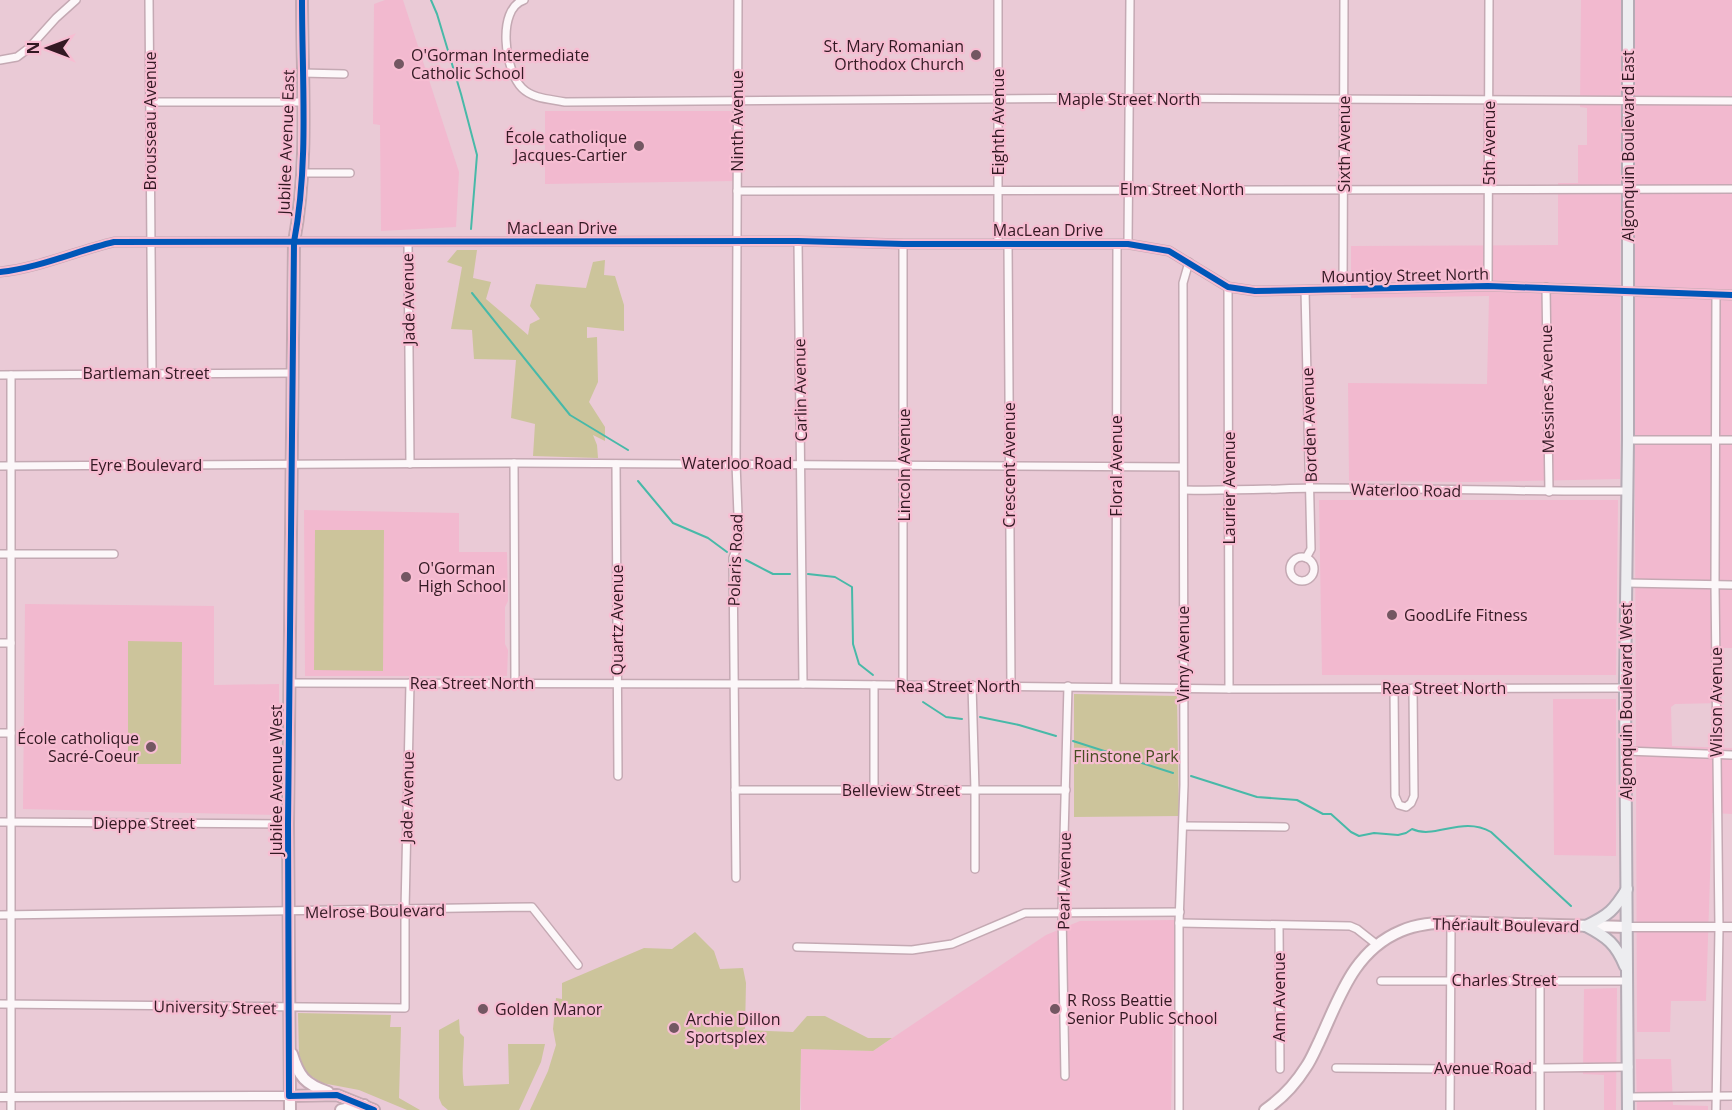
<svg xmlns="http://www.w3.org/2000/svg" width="1732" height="1110" viewBox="0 0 1732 1110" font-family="'Open Sans',sans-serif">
<rect width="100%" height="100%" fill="#eacad6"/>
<g fill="#f2b9cf">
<path d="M385 0H403L459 172 456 227 381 231 380 125 373 124 374 4Z"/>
<path d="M1581 0H1621L1620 479 1472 482 1349 481 1348 383 1487 384 1489 296 1351 298V246L1558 245V183H1578V145H1587V108L1580 107Z"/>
<path d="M1633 0H1732V648H1720L1721 703 1675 704 1671 707 1672 746 1732 748V814L1712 813 1706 1001H1671L1670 1032H1637Z"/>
<path d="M545 111H733L735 181 545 184Z"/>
<path d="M1319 500H1618L1616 675H1322Z"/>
<path d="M304 510 459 513V552H507L508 601 505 607V644L508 650 507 676H305Z"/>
<path d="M25 604 214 606V685L279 684V815L23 809Z"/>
<path d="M1553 699H1616V856L1554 855Z"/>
<path d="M1175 920 1171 1110H801V1049L873 1051 1046 935 1080 921Z"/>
<path d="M1617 988 1616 1110H1604V1075L1583 1074 1584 989Z"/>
<path d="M1636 1059H1671L1673 1105 1708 1106V1110H1637Z"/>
</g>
<g fill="#ccc49b">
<path d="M457 250H477L473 278 491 282 486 299 528 335 530 324 540 319 530 306 536 284 586 288 593 262 605 260 604 275 615 276 624 305V331L587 327V338L597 337 598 382 589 402 605 427V441L593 435 597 445 598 458 533 456 535 424 511 418 516 360 474 359 472 330 451 329 462 267 447 262Z"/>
<path d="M315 530H384L383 671 314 670Z"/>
<path d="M128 641 182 642 181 764H128Z"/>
<path d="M1074 694 1177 696 1179 816 1074 817Z"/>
<path d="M695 932 714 951 720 969 743 968 746 983 745 1030 793 1032 807 1016H825L868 1038H892L873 1051 801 1049 800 1110H530L548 1071 556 1045 553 1029 556 998 562 999V983L644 948 672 949Z"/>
<path d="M298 1013 391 1015 390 1027H401L399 1098 420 1110H407L359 1090 322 1083 305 1072 299 1054Z"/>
<path d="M459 1019 460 1033 464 1037C464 1054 461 1070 464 1086L509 1084 508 1044H545L541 1062 519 1110H448L442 1105 439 1098V1030Z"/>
</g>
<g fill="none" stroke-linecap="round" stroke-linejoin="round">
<g stroke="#48b9a8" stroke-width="2">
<path d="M431 0 437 14 461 94 477 155 471 229"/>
<path d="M472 293 570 415 628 450"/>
<path d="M638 481 673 523 708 538 727 552"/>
<path d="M746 560 773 574H790"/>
<path d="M808 574 835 577 852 587 853 644 859 664 873 675"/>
<path d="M923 702 946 717 962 719"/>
<path d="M980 717 1019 725 1056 736"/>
<path d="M1073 741 1173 773"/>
<path d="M1191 776 1257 797 1297 800 1323 814H1331L1351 832 1359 836 1374 833 1398 835 1406 833 1412 829C1435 840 1462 815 1491 832L1571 906"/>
</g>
<defs>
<g id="minor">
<path d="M149 0 152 373"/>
<path d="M524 0C496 9 505 71 522 88 533 99 550 99 565 102L1129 98 1732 101"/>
<path d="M998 0V244"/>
<path d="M0 60 17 57 29 48 56 18 76 0"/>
<path d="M302 73 344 74"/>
<path d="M149 102H303"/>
<path d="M302 173H350"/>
<path d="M737 191 1732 189"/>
<path d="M798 241 803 684"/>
<path d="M408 242 410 464"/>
<path d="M903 244V685"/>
<path d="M1008 244 1011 686"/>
<path d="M1128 244 1130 0"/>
<path d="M1488 286 1489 0"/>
<path d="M1228 287 1229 689"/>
<path d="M1546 287 1549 492"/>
<path d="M1343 289 1344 0"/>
<path d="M1305 290 1311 549 1306 558"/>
<path d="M1716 295 1715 585 1719 928 1716 1110"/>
<path d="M0 375 293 373"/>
<path d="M1628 440H1732"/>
<path d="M514 463 515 683"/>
<path d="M616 464 618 776"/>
<path d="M0 466 514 463 1182 467"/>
<path d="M1184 490C1227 491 1269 489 1312 488 1417 488 1522 492 1627 491"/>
<path d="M0 554H114"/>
<circle cx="1302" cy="569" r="12"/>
<path d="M1626 583 1732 585"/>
<path d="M0 643H11"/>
<path d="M290 683 803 684 1229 689 1625 688"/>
<path d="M874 685V790"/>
<path d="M972 685 975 790V869"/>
<path d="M1116 687 1117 244"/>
<path d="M1394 688 1395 796 1399 805 1406 807 1411 803 1414 796 1413 688"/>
<path d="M0 733H11"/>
<path d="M1626 751 1732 755"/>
<path d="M735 790H1066"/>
<path d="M0 822 288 824"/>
<path d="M1183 826 1285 827"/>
<path d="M736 878 733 558 739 541 736 463 738 0"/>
<path d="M0 915 532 907 578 965"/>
<path d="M1179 923 1350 926 1357 929 1376 944"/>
<path d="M1279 926 1280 1069"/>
<path d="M797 947 912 950 952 944 1025 913 1180 912"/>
<path d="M1381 981H1628"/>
<path d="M0 1004 405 1008V910L410 683"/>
<path d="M1336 1068 1449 1069 1629 1067"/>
<path d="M1065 1076 1062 913 1068 686"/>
<path d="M1628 1097 1732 1096"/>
<path d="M11 1110V375"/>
<path d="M1179 1110V923L1184 785 1183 283 1189 262"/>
<path d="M1450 1110 1451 922"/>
<path d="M1540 1110V980"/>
</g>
<g id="tertiary">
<path d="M0 272C39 268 76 251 114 242L798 241 903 244H1128L1169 251 1228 287 1255 291 1488 286 1732 295"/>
<path d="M1627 927H1732"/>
<path d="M0 1097 289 1096"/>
</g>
<g id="secondary">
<path d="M292 1054C299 1077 305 1084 328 1092"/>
<path d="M289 1096 337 1095 374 1110"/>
<path d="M290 1110 288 824 294 242C309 163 302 80 302 0"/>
<path d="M341 1110 364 1105"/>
<path d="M1265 1110C1281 1099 1296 1083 1306 1067 1311 1060 1315 1050 1319 1042 1339 999 1353 951 1401 931 1417 924 1434 923 1451 922L1627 927"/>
</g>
<g id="primary">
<path d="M1628 0V440L1625 688 1628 1110"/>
<path d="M1586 926C1607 937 1616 944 1625 966"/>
<path d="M1586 926C1609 915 1614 910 1627 889"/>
</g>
</defs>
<use href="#minor" stroke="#c4a9b3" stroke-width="10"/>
<use href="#tertiary" stroke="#c4a9b3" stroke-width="11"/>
<use href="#secondary" stroke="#c4a9b3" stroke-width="14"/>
<use href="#primary" stroke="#b5abb5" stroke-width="14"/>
<use href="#minor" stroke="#fcf7f9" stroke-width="7"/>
<use href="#tertiary" stroke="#fcf7f9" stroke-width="8"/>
<use href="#secondary" stroke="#fcf7f9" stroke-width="10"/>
<use href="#primary" stroke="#ededf0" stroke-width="10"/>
<defs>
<g id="cycleway">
<path d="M302 0C302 80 309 163 294 242L288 824 289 1096 337 1095 374 1110"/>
<path d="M0 272C39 268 76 251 114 242L798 241 903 244H1128L1169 251 1228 287 1255 291 1488 286 1732 295"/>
</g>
</defs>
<use href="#cycleway" stroke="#f7bdd2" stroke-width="10"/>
<use href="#cycleway" stroke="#0057b8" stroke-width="6"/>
</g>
<g fill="#735762" stroke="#f7bdd2" stroke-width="2">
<circle cx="976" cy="55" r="6"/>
<circle cx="399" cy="64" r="6"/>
<circle cx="639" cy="146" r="6"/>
<circle cx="406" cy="577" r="6"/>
<circle cx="1392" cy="615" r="6"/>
<circle cx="151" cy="747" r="6"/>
<circle cx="483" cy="1009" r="6"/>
<circle cx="1055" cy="1009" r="6"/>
<circle cx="674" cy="1028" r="6"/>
</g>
<g text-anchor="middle" stroke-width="4.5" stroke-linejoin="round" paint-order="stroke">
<g font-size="16" fill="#331923" stroke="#f7bdd2" text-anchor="start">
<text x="964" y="52" text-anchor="end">St. Mary Romanian<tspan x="964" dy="18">Orthodox Church</tspan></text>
<text x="411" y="61">O'Gorman Intermediate<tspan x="411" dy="18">Catholic School</tspan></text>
<text x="627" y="143" text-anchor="end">École catholique<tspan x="627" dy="18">Jacques-Cartier</tspan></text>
<text x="418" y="574">O'Gorman<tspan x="418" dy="18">High School</tspan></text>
<text x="1404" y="621">GoodLife Fitness</text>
<text x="139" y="744" text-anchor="end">École catholique<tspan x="139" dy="18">Sacré-Coeur</tspan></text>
<text x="1067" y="1006">R Ross Beattie<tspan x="1067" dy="18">Senior Public School</tspan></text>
<text x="495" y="1015">Golden Manor</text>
<text x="686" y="1025">Archie Dillon<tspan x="686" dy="18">Sportsplex</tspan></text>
</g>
<g font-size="16" fill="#331923" stroke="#f7bdd2">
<text x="1129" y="105">Maple Street North</text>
<text transform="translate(150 121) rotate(-90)" y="6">Brousseau Avenue</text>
<text transform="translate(737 121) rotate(-90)" y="6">Ninth Avenue</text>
<text transform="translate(998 122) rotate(-90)" y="6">Eighth Avenue</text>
<text transform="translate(286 142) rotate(-88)" y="6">Jubilee Avenue East</text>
<text transform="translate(1489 143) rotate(-90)" y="6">5th Avenue</text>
<text transform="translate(1344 144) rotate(-90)" y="6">Sixth Avenue</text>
<text transform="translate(1628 146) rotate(-90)" y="6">Algonquin Boulevard East</text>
<text x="1182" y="195">Elm Street North</text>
<text x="562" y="234">MacLean Drive</text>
<text x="1048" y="236">MacLean Drive</text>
<text transform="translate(1405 275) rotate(-1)" y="6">Mountjoy Street North</text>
<text transform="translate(408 299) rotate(-91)" y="6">Jade Avenue</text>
<text x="146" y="379">Bartleman Street</text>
<text transform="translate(1547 389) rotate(-91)" y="6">Messines Avenue</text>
<text transform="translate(800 390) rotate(-91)" y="6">Carlin Avenue</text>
<text transform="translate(1309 425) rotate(-92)" y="6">Borden Avenue</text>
<text x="737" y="469">Waterloo Road</text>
<text x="146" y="471">Eyre Boulevard</text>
<text transform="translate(904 465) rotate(-90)" y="6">Lincoln Avenue</text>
<text transform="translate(1009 465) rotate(-90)" y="6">Crescent Avenue</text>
<text transform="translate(1116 466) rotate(-90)" y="6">Floral Avenue</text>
<text transform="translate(1229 488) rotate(-90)" y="6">Laurier Avenue</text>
<text transform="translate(1406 490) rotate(1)" y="6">Waterloo Road</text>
<text transform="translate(735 560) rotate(-88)" y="6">Polaris Road</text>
<text transform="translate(617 620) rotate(-90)" y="6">Quartz Avenue</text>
<text transform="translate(1183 654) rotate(-90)" y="6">Vimy Avenue</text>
<text x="472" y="689">Rea Street North</text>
<text x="958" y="692">Rea Street North</text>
<text x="1444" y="694">Rea Street North</text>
<text transform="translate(1626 701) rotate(-90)" y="6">Algonquin Boulevard West</text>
<text transform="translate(1716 702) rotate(-90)" y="6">Wilson Avenue</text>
<text transform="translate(276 780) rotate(-90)" y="6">Jubilee Avenue West</text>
<text x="901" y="796">Belleview Street</text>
<text transform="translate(407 797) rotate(-89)" y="6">Jade Avenue</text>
<text x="144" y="829">Dieppe Street</text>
<text transform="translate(1064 881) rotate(-89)" y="6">Pearl Avenue</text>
<text transform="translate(375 911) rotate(-1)" y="6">Melrose Boulevard</text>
<text transform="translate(1506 925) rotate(1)" y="6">Thériault Boulevard</text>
<text x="1504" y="986">Charles Street</text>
<text transform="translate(1279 997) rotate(-90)" y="6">Ann Avenue</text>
<text transform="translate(215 1007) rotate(1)" y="6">University Street</text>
<text x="1483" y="1074">Avenue Road</text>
</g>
<g font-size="16" fill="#484d22" stroke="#f7bdd2">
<text x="1126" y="762">Flinstone Park</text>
</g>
</g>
<g transform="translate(48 48) rotate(270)" stroke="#f7bdd2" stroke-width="4.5" paint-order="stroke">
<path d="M0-4.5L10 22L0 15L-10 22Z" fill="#331923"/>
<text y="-9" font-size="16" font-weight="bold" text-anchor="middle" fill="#331923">N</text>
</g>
</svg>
